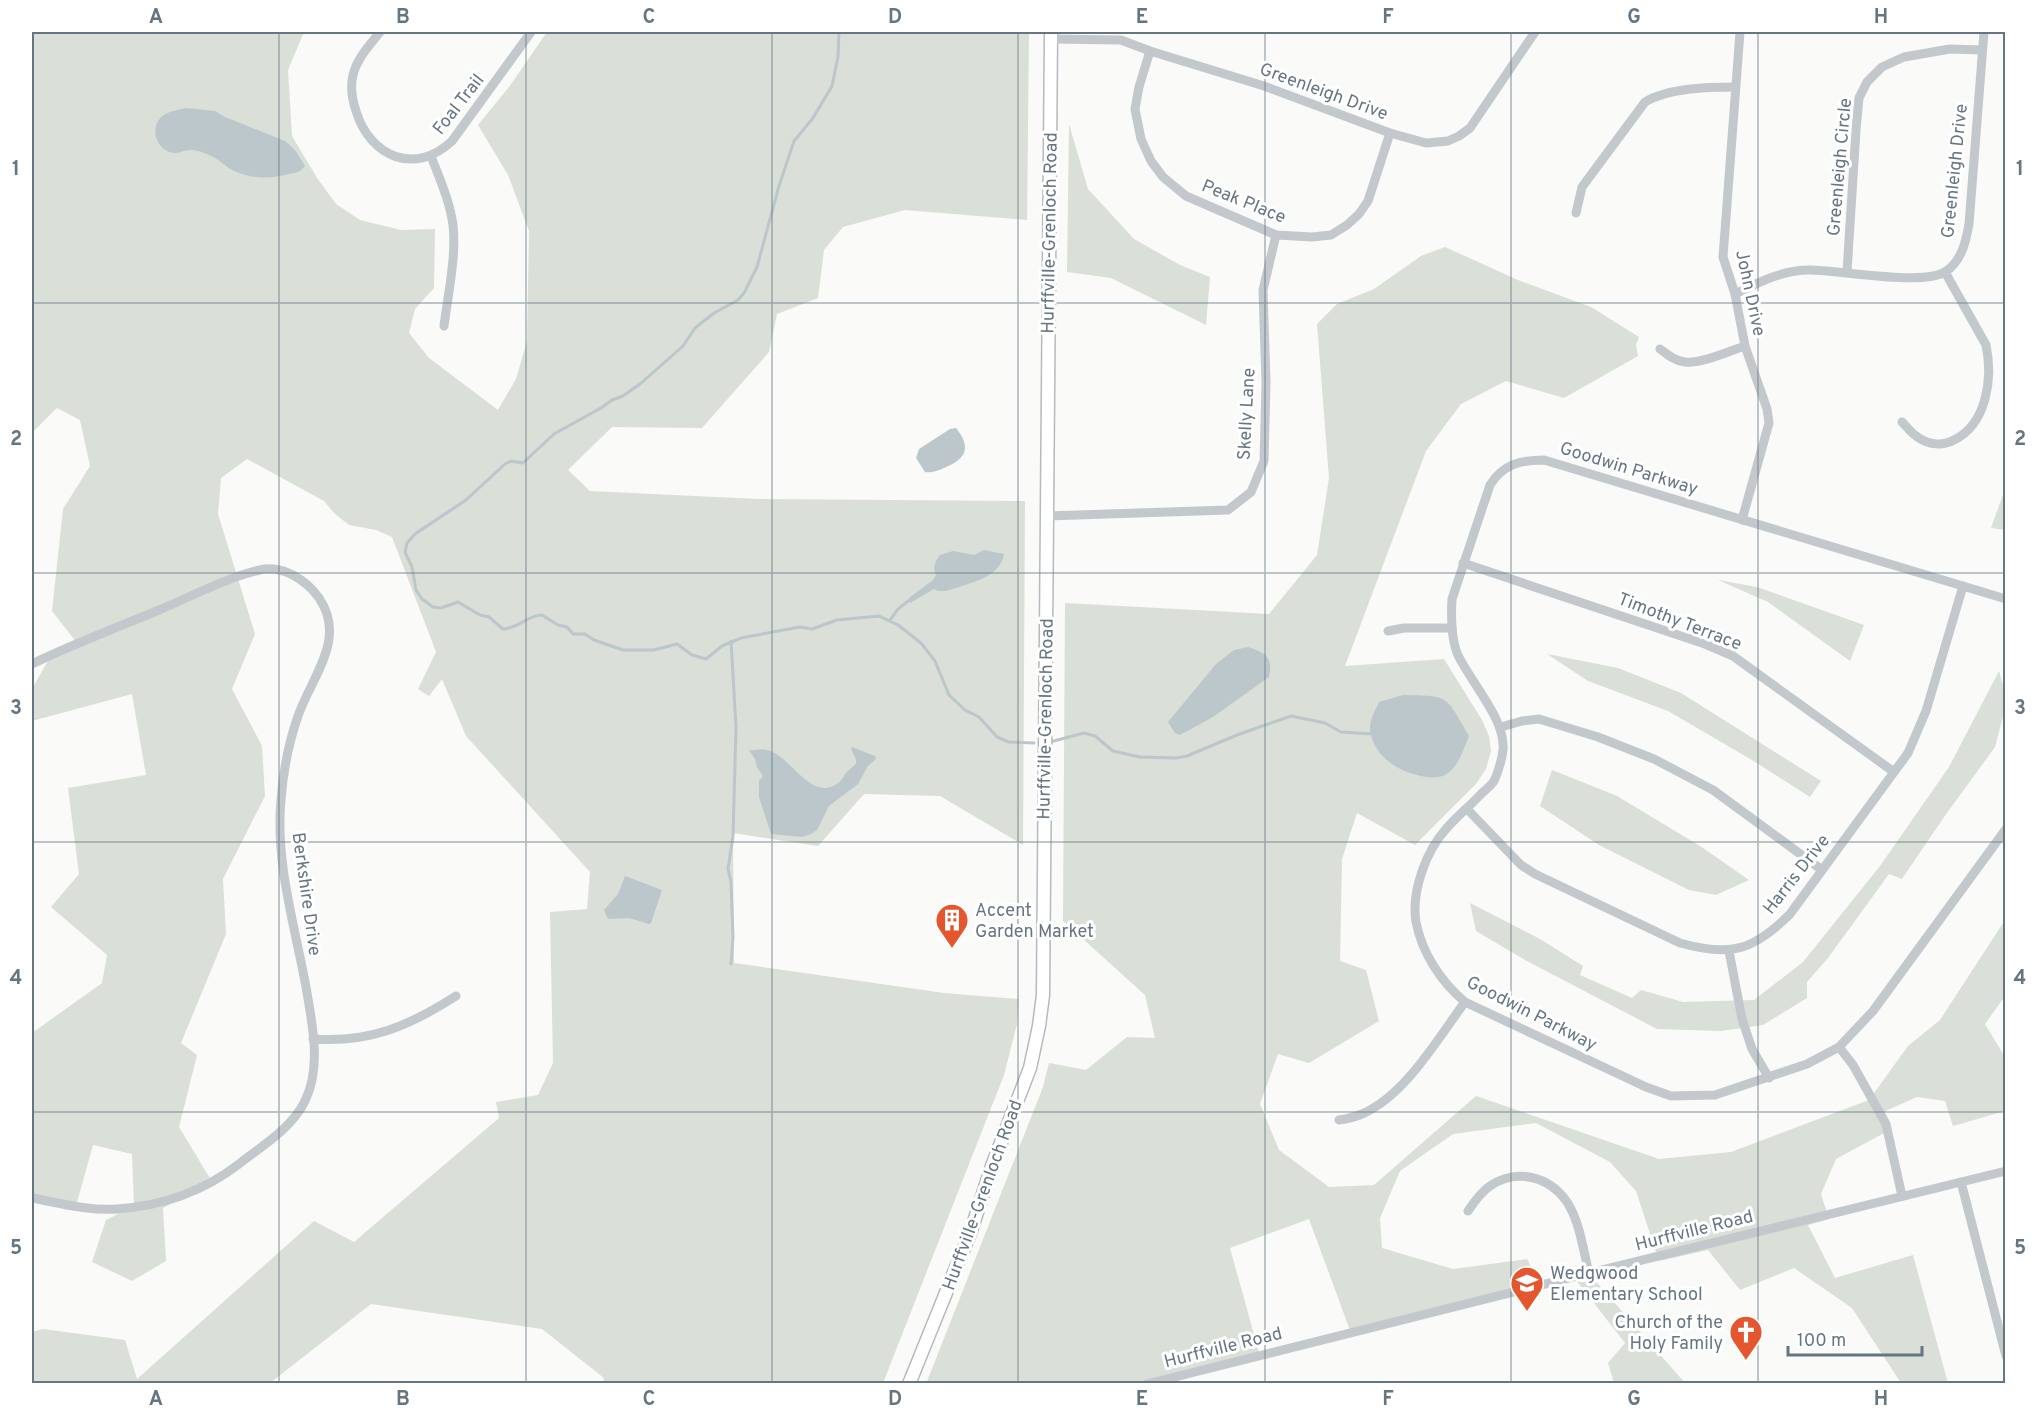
<svg xmlns="http://www.w3.org/2000/svg" width="2037" height="1415" viewBox="0 0 2037 1415" font-family="Overpass,sans-serif">
<rect width="100%" height="100%" fill="#fafaf8"/>
<g fill="#dadfd7">
<path d="M32 32H304L288 70 292 136 317 178 336 204 360 220 401 230 435 229 434 288 415 309 409 333 429 358 498 410 516 379 527 341 529 231 508 175 478 125 509 87 547 32H1029L1027 220 905 210 843 227 824 250 818 298 777 314 769 352 702 428 612 427 568 470 590 491 758 499 1025 501 1023 845 940 796 864 794 818 846 733 833 734 963 944 993 1019 999 1017 1024 1004 1075 883 1383H603L604 1378 542 1329 371 1304 270 1383H32V1332L43 1329 125 1340 137 1379 314 1221 354 1242 499 1118 496 1102 538 1095 553 1063 550 912 587 909 590 872 466 736 442 679 429 696 418 689 436 652 392 537 376 530 349 525 335 514 324 501 247 459 221 478 218 514 255 634 232 689 262 746 265 796 223 879 226 934 181 1043 197 1055 179 1127 211 1180 163 1208 166 1261 132 1281 92 1262 106 1220 134 1206 132 1154 93 1145 76 1206 32 1198V1033L102 983 107 955 51 907 79 874 68 788 146 775 132 694 32 721V689L53 652 77 643 52 611 63 509 90 466 80 420 57 408 32 433Z"/>
<path d="M1069 124 1088 189 1134 239 1180 265 1210 277 1206 325 1111 278 1067 272Z"/>
<path d="M1445 247 1518 280 1591 307 1639 337 1636 345 1638 356 1564 398 1506 381 1461 404 1426 451 1345 666 1444 659 1482 720 1489 736 1491 751 1486 769 1476 784 1415 845 1357 813 1342 859 1340 961 1366 970 1379 1021 1309 1063 1278 1054 1260 1104 1279 1150 1329 1187 1374 1185 1476 1096 1659 1159 1731 1152 1869 1100 1908 1046 1940 1020 2005 920V996L1985 1024 2005 1057V1111L1953 1126 1945 1101 1917 1097 1881 1113 1888 1131 1836 1159 1821 1194 1829 1219 1808 1225 1835 1278 1913 1255 1948 1383H1901L1852 1308 1794 1268 1740 1290 1708 1250 1659 1261 1636 1191 1610 1162 1536 1123 1453 1134 1400 1171 1380 1218 1382 1248 1453 1269 1527 1259 1542 1288 1351 1333 1309 1219 1230 1248 1260 1356 1153 1383 926 1384 1043 1087 1049 1063 1086 1070 1127 1037 1155 1038 1145 995 1063 921 1065 603 1269 614 1317 555 1329 478 1317 324 1337 304 1374 289 1421 256Z"/>
<path d="M2005 489V530L1991 528Z"/>
<path d="M1718 580 1757 587 1864 625 1850 661 1768 602Z"/>
<path d="M1547 654 1618 668 1681 693 1821 781 1810 797 1752 760 1668 711 1588 681Z"/>
<path d="M1999 671 2005 692V709L1995 747 1944 817 1902 879 1889 874 1828 958 1807 982V998L1763 1025 1721 1031 1657 1029 1525 960 1476 931 1470 903 1540 939 1583 966 1580 975 1632 998 1641 990 1683 1002 1754 1000 1803 962 1880 866 1949 767Z"/>
<path d="M1552 770 1617 796 1700 846 1749 880 1716 895 1689 890 1599 845 1540 806Z"/>
<path d="M1592 1277 1685 1383H1614L1608 1363 1625 1343 1576 1280Z"/>
</g>
<g fill="#bbc7cb">
<path d="M186 108 215 111 225 117 285 141 295 150 305 166C300 173 296 172 289 174 271 179 252 179 234 171 226 167 219 159 211 156 206 153 198 151 193 150 187 149 181 153 175 153 161 152 153 138 156 126 160 112 174 111 186 108Z"/>
<path d="M956 428C972 448 966 459 944 468 937 471 932 473 925 472L916 458 919 449 950 429Z"/>
<path d="M984 550 1004 554C1000 579 966 584 946 591H938L934 589 910 603 909 598 933 580 936 575 934 568 936 561 940 555 953 551 974 555Z"/>
<path d="M1248 647C1266 653 1273 657 1269 677L1213 717 1180 735 1175 733 1168 722 1216 664 1234 650Z"/>
<path d="M1403 695C1451 696 1445 695 1469 736 1464 748 1459 765 1448 773 1440 779 1430 778 1421 776 1397 771 1373 756 1370 729 1370 719 1375 711 1379 702Z"/>
<path d="M852 747 875 756 876 759 868 766 858 784 829 806 817 830 811 834 802 837 771 834 759 797V781L763 776 757 767 755 759 749 750C755 751 761 748 767 750 790 754 810 802 837 784 842 781 842 778 846 773 848 770 853 767 856 764V759L851 749Z"/>
<path d="M625 876 662 890 651 923 649 924 629 918 608 919 604 910 618 894Z"/>
</g>
<g fill="none" stroke-linecap="round" stroke-linejoin="round">
<g stroke="#bbc7cb" stroke-width="3">
<path d="M839 32 838 57 832 86 813 118 794 141 779 186 757 267 744 293 738 300 714 313 695 328 683 346 640 384 623 396 612 400 601 408 554 434 523 463 511 461 505 464 466 500 415 534 407 543 405 552 412 567 416 590 422 599 433 607 441 608 458 602 480 615 489 617 503 629C519 628 528 615 542 615L558 625 567 627 573 634H585L594 640 623 650H654L677 644 692 655 706 659 722 646 741 638 800 627 812 629 837 620 879 616 898 625 921 643 935 661 949 695 965 710 979 717 997 737 1009 742 1034 743"/>
<path d="M890 620 898 609 912 598"/>
<path d="M1050 742 1084 733 1095 736 1113 751 1140 757 1176 758 1187 756 1237 735 1291 716 1325 723 1341 732 1373 734"/>
<path d="M731 964 733 937 731 882 728 869 733 836 736 727 731 641"/>
</g>
<defs>
<path id="major" d="M909 1384 971 1231 992 1166 1030 1068 1039 1026 1043 995 1051 32"/>
</defs>
<use href="#major" stroke="#b5babe" stroke-width="15"/>
<g stroke="#c3c8cc" stroke-width="9">
<path d="M380 32C370 45 357 58 353 75 350 87 352 99 356 111 370 157 415 176 452 141L531 32"/>
<path d="M1740 32 1723 257 1735 294 1745 346 1767 409 1769 423 1742 520"/>
<path d="M1051 39 1121 40 1150 51 1264 86 1390 133 1426 143 1448 141 1459 136 1470 128 1535 32"/>
<path d="M1150 51 1139 87 1135 109 1141 139 1151 161 1163 177 1186 196 1276 235 1312 237 1331 235 1347 225 1359 214 1368 201 1390 133"/>
<path d="M431 156C438 175 447 194 451 214 459 246 448 293 444 326"/>
<path d="M1576 213 1582 187 1645 102C1668 88 1708 87 1735 87"/>
<path d="M1847 272 1856 130 1859 98 1867 82 1882 67 1904 57 1950 49 1982 50"/>
<path d="M1735 294C1758 283 1782 270 1809 270 1840 270 1921 286 1945 272 1962 261 1966 241 1969 224L1984 32"/>
<path d="M1660 349C1668 355 1675 361 1685 362 1701 364 1729 351 1745 346"/>
<path d="M1902 422C1907 427 1912 434 1919 438 1929 445 1943 446 1954 440 1987 424 1993 378 1986 345L1945 272"/>
<path d="M1047 516 1228 510 1251 492 1264 461 1266 383 1263 290 1276 235"/>
<path d="M1463 563 1705 644 1733 656 1894 772"/>
<path d="M2006 599 1544 460C1521 460 1503 464 1490 485L1452 599C1451 616 1451 637 1457 653 1470 682 1506 719 1503 750 1502 759 1498 773 1494 781 1491 786 1485 790 1481 794 1470 806 1456 817 1446 829 1426 851 1411 892 1416 922 1422 953 1441 982 1465 1002L1646 1087 1671 1096 1715 1095 1807 1064 1839 1047 1873 1011 2006 829"/>
<path d="M1388 631 1404 628H1452"/>
<path d="M32 664C73 644 116 628 159 610 190 597 228 577 260 570 271 567 284 570 293 575 304 581 312 588 319 598 347 639 312 676 298 716 289 742 283 772 281 800 275 862 295 927 306 987 312 1023 322 1066 305 1101 292 1128 262 1146 239 1164 204 1191 161 1206 117 1209 89 1211 59 1203 32 1198"/>
<path d="M1501 727 1522 721 1539 719 1598 737 1654 759 1713 790 1822 870"/>
<path d="M1467 809 1521 865 1535 874 1680 943C1730 957 1753 951 1790 914L1908 753 1926 711 1963 586"/>
<path d="M1729 951 1742 1019 1752 1049 1769 1078"/>
<path d="M313 1039C370 1043 409 1026 456 996"/>
<path d="M1839 1047 1853 1065 1886 1124 1902 1196"/>
<path d="M1339 1120C1346 1119 1355 1117 1362 1114 1405 1096 1438 1038 1465 1002"/>
<path d="M1961 1182 2006 1356"/>
<path d="M1468 1211C1474 1202 1481 1192 1490 1186 1516 1168 1549 1176 1567 1202 1580 1222 1583 1250 1589 1273"/>
<path d="M1147 1384 1589 1273 2006 1171"/>
</g>
<use href="#major" stroke="#fff" stroke-width="12"/>
</g>
<path fill="none" stroke="#657683" stroke-width="1.5" stroke-opacity="0.55" d="M279 32V1384M526 32V1384M772 32V1384M1018 32V1384M1265 32V1384M1511 32V1384M1758 32V1384M32 303H2006M32 573H2006M32 842H2006M32 1112H2006"/>
<defs>
<symbol id="building-pin" viewBox="-11 -11 22 30"><path d="M0 17L-7.5 6A9.5 9.5 0 1 1 7.5 6Z" fill="#e4572e" stroke="#fff"/><path d="M-4-6H4V6H1V3H-1V6H-4ZM-2.5-4.3h1.7v1.8h-1.7ZM.8-4.3h1.7v1.8H.8ZM-2.5-1h1.7V.8h-1.7ZM.8-1h1.7V.8H.8Z" fill="#fff"/></symbol>
<symbol id="school-pin" viewBox="-11 -11 22 30"><path d="M0 17L-7.5 6A9.5 9.5 0 1 1 7.5 6Z" fill="#e4572e" stroke="#fff"/><path d="M0-5L7-2L0 1L-7-2ZM-4 1L0 2.5L4 1V4Q0 6-4 4Z" fill="#fff"/></symbol>
<symbol id="church-pin" viewBox="-11 -11 22 30"><path d="M0 17L-7.5 6A9.5 9.5 0 1 1 7.5 6Z" fill="#e4572e" stroke="#fff"/><path d="M-1.2-6h2.4v3.5h3.3v2.4h-3.3V6h-2.4V-.1h-3.3v-2.4h3.3Z" fill="#fff"/></symbol>
</defs>
<g fill-rule="evenodd">
<use href="#building-pin" x="933" y="901" width="38" height="52"/>
<use href="#school-pin" x="1508" y="1264" width="38" height="52"/>
<use href="#church-pin" x="1727" y="1313" width="38" height="52"/>
</g>
<g text-anchor="middle" stroke-width="6" stroke-linejoin="round" paint-order="stroke">
<g font-size="18" fill="#657683" stroke="#fff">
<text transform="translate(1324 91) rotate(20)" y="6">Greenleigh Drive</text>
<text transform="translate(458 104) rotate(-52)" y="6">Foal Trail</text>
<text transform="translate(1839 167) rotate(-85)" y="6">Greenleigh Circle</text>
<text transform="translate(1954 171) rotate(-84)" y="6">Greenleigh Drive</text>
<text transform="translate(1244 201) rotate(22)" y="6">Peak Place</text>
<text transform="translate(1049 233) rotate(-89)" y="6">Hurffville-Grenloch Road</text>
<text transform="translate(1751 293) rotate(78)" y="6">John Drive</text>
<text transform="translate(1246 414) rotate(-87)" y="6">Skelly Lane</text>
<text transform="translate(1629 468) rotate(17)" y="6">Goodwin Parkway</text>
<text transform="translate(1680 621) rotate(21)" y="6">Timothy Terrace</text>
<text transform="translate(1045 719) rotate(-89)" y="6">Hurffville-Grenloch Road</text>
<text transform="translate(1796 874) rotate(-52)" y="6">Harris Drive</text>
<text transform="translate(307 894) rotate(82)" y="6">Berkshire Drive</text>
<text transform="translate(1532 1013) rotate(27)" y="6">Goodwin Parkway</text>
<text transform="translate(982 1195) rotate(-70)" y="6">Hurffville-Grenloch Road</text>
<text transform="translate(1694 1230) rotate(-14)" y="6">Hurffville Road</text>
<text transform="translate(1223 1347) rotate(-14)" y="6">Hurffville Road</text>
</g>
<g font-size="18" fill="#657683" stroke="#fff" text-anchor="start">
<text x="975" y="916">Accent<tspan x="975" dy="21">Garden Market</tspan></text>
<text x="1550" y="1279">Wedgwood<tspan x="1550" dy="21">Elementary School</tspan></text>
<text x="1723" y="1328" text-anchor="end">Church of the<tspan x="1723" dy="21">Holy Family</tspan></text>
</g>
</g>
<rect width="2037" height="1415" fill="none" stroke="#ffffff" stroke-width="66"/>
<path d="M1788 1346v9h134v-9" fill="none" stroke="#657683" stroke-width="3"/>
<text x="1797" y="1346" font-size="18" fill="#657683" stroke="#ffffff" stroke-width="4.5" paint-order="stroke">100 m</text>
<rect x="33" y="33" width="1971" height="1349" fill="none" stroke="#657683" stroke-width="2"/>
<g font-size="20" text-anchor="middle" font-weight="bold" fill="#657683">
<text x="156" y="23">A</text>
<text x="403" y="23">B</text>
<text x="649" y="23">C</text>
<text x="895" y="23">D</text>
<text x="1142" y="23">E</text>
<text x="1388" y="23">F</text>
<text x="1634" y="23">G</text>
<text x="1881" y="23">H</text>
<text x="16" y="175">1</text>
<text x="2020" y="175">1</text>
<text x="16" y="445">2</text>
<text x="2020" y="445">2</text>
<text x="16" y="714">3</text>
<text x="2020" y="714">3</text>
<text x="16" y="984">4</text>
<text x="2020" y="984">4</text>
<text x="16" y="1254">5</text>
<text x="2020" y="1254">5</text>
<text x="156" y="1405">A</text>
<text x="403" y="1405">B</text>
<text x="649" y="1405">C</text>
<text x="895" y="1405">D</text>
<text x="1142" y="1405">E</text>
<text x="1388" y="1405">F</text>
<text x="1634" y="1405">G</text>
<text x="1881" y="1405">H</text>
</g>
</svg>
